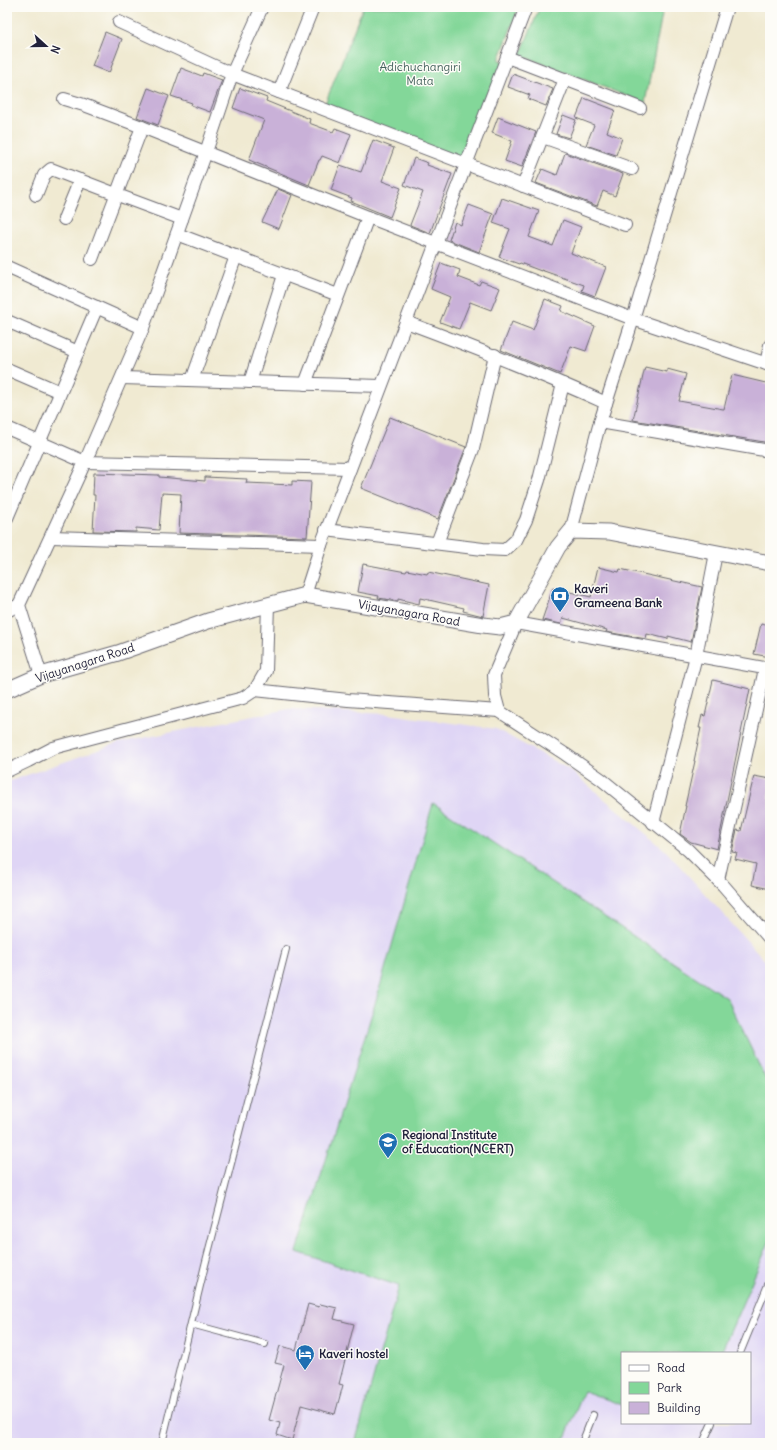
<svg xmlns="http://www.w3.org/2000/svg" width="777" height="1450" viewBox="0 0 777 1450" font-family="Delius,sans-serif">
<rect width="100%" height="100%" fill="#fdfcf7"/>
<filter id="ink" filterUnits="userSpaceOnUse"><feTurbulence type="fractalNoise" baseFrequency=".025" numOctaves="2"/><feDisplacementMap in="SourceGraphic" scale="8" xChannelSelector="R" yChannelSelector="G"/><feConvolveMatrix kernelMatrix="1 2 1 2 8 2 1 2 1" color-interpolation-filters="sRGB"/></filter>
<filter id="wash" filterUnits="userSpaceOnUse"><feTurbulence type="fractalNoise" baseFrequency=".012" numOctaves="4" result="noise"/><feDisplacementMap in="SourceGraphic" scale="16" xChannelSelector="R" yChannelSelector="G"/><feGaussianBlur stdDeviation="0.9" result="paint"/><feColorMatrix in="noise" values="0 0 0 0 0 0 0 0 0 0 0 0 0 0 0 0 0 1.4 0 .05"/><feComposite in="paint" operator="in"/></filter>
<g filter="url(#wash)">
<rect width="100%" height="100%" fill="#f0ead2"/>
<path fill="#dfd5f5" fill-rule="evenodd" d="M289 709 388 714 496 729 570 770 665 850 770 966V1443H7V782L118 743ZM622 1353H750V1423H622Z"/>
<g fill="#83d799" stroke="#527c6a">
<path d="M363 7H519L499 60 505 62 469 157 462 155 460 162 323 109Z"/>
<path d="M540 7H656L663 9 645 103 520 55Z"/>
<path d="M433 803 727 998 770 1088V1240L721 1353H622V1405L584 1391 563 1443H355L399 1286 297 1252 374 1007Z"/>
</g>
<g id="blocks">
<g fill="#c9b1d8">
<path d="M105 32 122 39 109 73 92 66Z"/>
<path d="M181 68 202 76 203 73 222 80 210 112 191 105 192 103 171 96Z"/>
<path d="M513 74 553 89 546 106 528 99 530 95 508 87Z"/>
<path d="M148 88 169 96 158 125 137 117Z"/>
<path d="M240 88 267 98 266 101 310 119 309 123 333 132 335 128 351 134 340 163 322 156 320 160H319L309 185 249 160 264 120 233 108Z"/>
<path d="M584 98 615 110 607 132 622 138 616 155 586 145 594 125 576 118Z"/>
<path d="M563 115 576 120 569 138 556 134Z"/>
<path d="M498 117 536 132 522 167 505 161 512 141 492 133Z"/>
<path d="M373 140 394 148 382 181 401 188 390 217 351 201 352 198 331 190 340 165 361 172Z"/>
<path d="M565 153 623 174 615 196 603 191 597 206 536 183 542 169 557 175Z"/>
<path d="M414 158 428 163 427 165 452 174 430 233 410 225 423 192 404 185Z"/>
<path d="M278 189 292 195 279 229 262 222Z"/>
<path d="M502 198 539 211 529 237 553 246 563 220 581 227 571 253 606 267 595 296 582 291 584 285 541 270V271L520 263 519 264 499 257 510 229 493 223Z"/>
<path d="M469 205 493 214 479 252 449 240 455 222 461 225Z"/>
<path d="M441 263 460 270 458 277 479 285 481 281 500 288 491 310 470 302 459 329 440 322 450 297 431 289Z"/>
<path d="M545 299 563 306 561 311 595 326 586 351 571 346 560 374 501 350 512 322 533 330Z"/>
<path d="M645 367 667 372V369L686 374 679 401 723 409H724L732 375 770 384V443L633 420Z"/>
<path d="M390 417 466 447 438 519 361 488Z"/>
<path d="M94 473 159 475V477L205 481V477L247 479 246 483 270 484 292 485V481L311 482 307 537 179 533 181 494 162 493 159 530 136 528V532L93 531 95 495H93Z"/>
<path d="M363 564 406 572 407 570 427 574 428 572 489 585 483 616 463 611 464 608 420 598 419 604 398 599V601L378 598 379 596 358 592Z"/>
<path d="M598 567 619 572 620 569 702 587 691 642 668 636V639L647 634 646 639 606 632 607 630 563 618 561 624 542 620 553 588 591 597Z"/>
<path d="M761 624 770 626V657L754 654Z"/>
<path d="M713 680 750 689 717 849 691 842 680 834 686 806H685L695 761H694L701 728H699L702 715 705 716Z"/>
<path d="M754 776 770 779V789L768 799H770V889L752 885 756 864 735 859 737 853 732 852 737 830 741 831Z"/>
<path d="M308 1304 319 1307 320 1304 337 1308 334 1319 354 1324 339 1384 343 1385 335 1414 301 1405 292 1440 277 1435 280 1423 269 1420 284 1365 275 1363 280 1346 296 1350Z"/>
</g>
</g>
</g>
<g filter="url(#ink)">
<use href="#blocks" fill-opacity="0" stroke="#6a6870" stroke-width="1"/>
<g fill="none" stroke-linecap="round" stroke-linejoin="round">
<defs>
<g id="service">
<path d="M191 1324 265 1344"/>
<path d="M740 1353 770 1280"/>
<path d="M162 1443 205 1265 286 949"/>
<path d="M582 1443 593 1415"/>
<path d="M703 1443 712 1423"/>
</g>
<g id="minor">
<path d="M119 22 232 74 625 225"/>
<path d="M507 57 640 108"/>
<path d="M279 92 313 7"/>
<path d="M64 99 84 105 142 127 368 217 633 319 770 365"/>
<path d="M543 137 632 169"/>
<path d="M523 186 565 79"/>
<path d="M36 195 44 175 51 169 116 194"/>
<path d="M123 197 182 219"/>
<path d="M64 219 80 180"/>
<path d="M177 234 338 295"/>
<path d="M92 259 142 127"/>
<path d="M7 267 143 328"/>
<path d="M7 321 78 352"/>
<path d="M406 322C473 347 540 373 606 403"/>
<path d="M766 364 770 345"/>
<path d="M7 369 60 392"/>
<path d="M122 378 381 386"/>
<path d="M192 380 236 256"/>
<path d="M250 382 284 275"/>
<path d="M305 384 368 217"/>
<path d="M600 422 770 451"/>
<path d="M7 428 85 462 350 468"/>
<path d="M7 518 97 307"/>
<path d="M326 530 483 549 505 550 516 540 526 520 539 480 563 384"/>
<path d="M571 531 600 422 633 319 727 7"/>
<path d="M51 537 321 545"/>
<path d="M437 543 473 449 495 355"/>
<path d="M305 595 321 545 526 7"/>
<path d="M7 611 19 605"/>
<path d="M770 669 516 623 494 675 495 696 499 711 565 754 601 779 688 850 723 885 770 939"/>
<path d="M41 675 19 605 85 462 143 328 206 152 232 74 262 7"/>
<path d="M255 690 348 700 499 711"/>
<path d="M7 771 28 761 53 748 243 698 255 690 266 671 268 604"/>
<path d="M653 823 696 656 716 553"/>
<path d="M718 880 765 669"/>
</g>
<path id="tertiary" d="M7 690 41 675 118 653 208 621 305 595 483 625 500 627 516 623 558 547 571 531 609 532 770 563"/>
</defs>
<use href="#service" stroke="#6a6870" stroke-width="8"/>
<use href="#minor" stroke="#6a6870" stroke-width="14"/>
<use href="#tertiary" stroke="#6a6870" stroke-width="17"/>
<use href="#service" stroke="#fff" stroke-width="6"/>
<use href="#minor" stroke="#fff" stroke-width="12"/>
<use href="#tertiary" stroke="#fff" stroke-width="15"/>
</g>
</g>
<defs>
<symbol id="bank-pin" viewBox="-11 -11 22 30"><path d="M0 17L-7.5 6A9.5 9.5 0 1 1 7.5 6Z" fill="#1f6fb2" stroke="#fdfcf7"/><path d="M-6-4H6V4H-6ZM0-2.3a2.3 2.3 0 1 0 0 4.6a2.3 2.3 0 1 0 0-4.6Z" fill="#fff"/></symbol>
<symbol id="university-pin" viewBox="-11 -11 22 30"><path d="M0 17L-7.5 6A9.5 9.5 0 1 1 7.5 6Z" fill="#1f6fb2" stroke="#fdfcf7"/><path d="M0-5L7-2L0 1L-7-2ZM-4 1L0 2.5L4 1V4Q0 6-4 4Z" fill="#fff"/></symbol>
<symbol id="hotel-pin" viewBox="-11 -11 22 30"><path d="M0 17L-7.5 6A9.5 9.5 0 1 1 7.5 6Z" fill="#1f6fb2" stroke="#fdfcf7"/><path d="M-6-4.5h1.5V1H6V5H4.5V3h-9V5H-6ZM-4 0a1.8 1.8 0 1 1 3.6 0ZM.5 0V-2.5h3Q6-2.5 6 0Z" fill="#fff"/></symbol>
</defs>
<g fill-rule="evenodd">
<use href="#bank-pin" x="549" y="585" width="22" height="30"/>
<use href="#university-pin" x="377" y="1131" width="22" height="30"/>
<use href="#hotel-pin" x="294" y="1343" width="22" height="30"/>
</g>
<g text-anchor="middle" stroke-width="3" stroke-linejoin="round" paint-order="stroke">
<g font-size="12" fill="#44615c" stroke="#fdfcf7">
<text x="420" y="71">Adichuchangiri<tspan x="420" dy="14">Mata</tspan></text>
</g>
<g font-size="12" font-weight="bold" fill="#22223b" stroke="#fdfcf7" text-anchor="start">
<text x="574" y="593">Kaveri<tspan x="574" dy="14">Grameena Bank</tspan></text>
<text x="402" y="1139">Regional Institute<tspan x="402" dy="14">of Education(NCERT)</tspan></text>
<text x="319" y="1358">Kaveri hostel</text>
</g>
<g font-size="12" fill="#22223b" stroke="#fdfcf7">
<text transform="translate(409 613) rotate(10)" y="4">Vijayanagara Road</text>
<text transform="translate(85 663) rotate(-18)" y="4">Vijayanagara Road</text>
</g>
</g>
<rect width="777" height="1450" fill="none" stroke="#fdfcf7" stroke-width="24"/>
<rect x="621" y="1352" width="130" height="72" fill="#fdfcf7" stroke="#a5a5ac"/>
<rect x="629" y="1365" width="20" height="6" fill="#ffffff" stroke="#a5a5ac"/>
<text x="657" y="1372" font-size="12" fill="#22223b">Road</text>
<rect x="629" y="1382" width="20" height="12" fill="#83d799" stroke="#a5a5ac"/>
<text x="657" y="1392" font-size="12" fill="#22223b">Park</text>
<rect x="629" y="1402" width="20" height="12" fill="#c9b1d8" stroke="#a5a5ac"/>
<text x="657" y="1412" font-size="12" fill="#22223b">Building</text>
<g transform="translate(46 46) rotate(111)" stroke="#fdfcf7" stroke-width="3" paint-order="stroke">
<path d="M0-3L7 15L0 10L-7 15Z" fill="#22223b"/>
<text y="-6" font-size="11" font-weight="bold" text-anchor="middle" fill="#22223b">N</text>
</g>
</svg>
